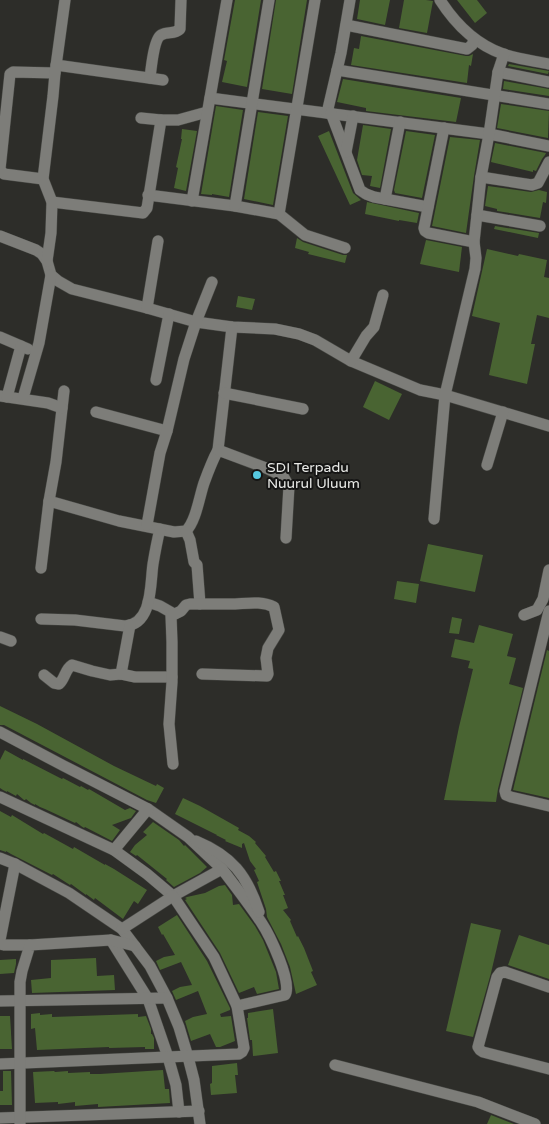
<svg xmlns="http://www.w3.org/2000/svg" width="549" height="1124" viewBox="0 0 549 1124" font-family="'Varela Round',sans-serif">
<rect width="100%" height="100%" fill="#2d2d29"/>
<g fill="#496432">
<path d="M235 0H261L247 87 222 82 227 61 224 60Z"/>
<path d="M276 0H307L292 94 262 89Z"/>
<path d="M360 0H390L385 25 357 19Z"/>
<path d="M404 0H426L433 1 427 33 399 28Z"/>
<path d="M457 0H477L487 13 475 23Z"/>
<path d="M361 36 466 56H469L473 54 471 66 469 65 467 83 351 65 354 48 359 49Z"/>
<path d="M509 64 549 71 548 74 508 66Z"/>
<path d="M343 79 461 98 456 122 366 111V108L337 102Z"/>
<path d="M504 81 549 89V96L503 89Z"/>
<path d="M501 104 549 111 548 138 497 128Z"/>
<path d="M216 106 243 110 229 197 212 194V195L201 194Z"/>
<path d="M258 112 288 116 273 205 244 199Z"/>
<path d="M363 125 391 129 380 188 370 186 372 176 362 175 357 160Z"/>
<path d="M182 129 197 131 186 191 174 188 178 168 176 167 182 139H181Z"/>
<path d="M329 131 353 193 361 200 350 205 318 136Z"/>
<path d="M406 131 435 135 422 198 395 193 394 190Z"/>
<path d="M450 137 480 140 474 176 466 233 432 226Z"/>
<path d="M495 143 546 153 545 155 542 159 536 171 533 170V172L495 163 491 162Z"/>
<path d="M488 186 531 192 539 190 547 192 546 203 543 202 540 218 497 211V209L485 206Z"/>
<path d="M367 202 419 213 417 223 399 220V221L365 214Z"/>
<path d="M495 226 539 233 538 238 494 229Z"/>
<path d="M297 238 303 242 343 255H347L345 263 308 254 309 252 295 248Z"/>
<path d="M426 240 462 247 459 272 420 264Z"/>
<path d="M487 249 518 256 519 254 547 260 544 277 549 278V318L537 315 531 344H535L527 384 489 375 500 323 472 316Z"/>
<path d="M238 296 255 299 252 310 236 307Z"/>
<path d="M375 381 402 394 389 420 363 407Z"/>
<path d="M428 544 483 555 475 592 420 581Z"/>
<path d="M397 581 419 584 416 603 394 599Z"/>
<path d="M452 617 462 619 459 634 449 633Z"/>
<path d="M479 625 513 634 507 656 516 658 509 684 523 688 498 789 496 802 444 800 459 727 473 669 468 668 470 661 451 657 455 639 474 643Z"/>
<path d="M547 650 549 651V798L513 790Z"/>
<path d="M0 706 37 724 114 766 156 786 157 784 164 788 156 803 147 800 4 725H0Z"/>
<path d="M5 750 23 760V759L62 779 63 778 80 787 81 786 88 790 89 789 125 810 130 808 136 811 131 818 112 825 120 830 112 841 85 827 84 828 81 826 76 822 75 823 45 809 40 807 35 804V805L31 803 26 799 25 800H24L17 794 16 796 7 791V792L3 790 0 788V760Z"/>
<path d="M183 798 200 806 239 828 238 830 249 836 256 842 255 843 266 856 265 857 274 872 276 871 281 881H279L285 895H283L288 908 283 910 291 920 290 921 297 937 298 936 304 948 313 971 311 972 317 985 296 994 290 967 281 944 267 917 266 909 257 882 259 881 254 870 256 869 250 861 244 843 242 844V848L225 841 226 840 216 835H217L175 814Z"/>
<path d="M0 811 11 817 12 815 43 834 44 833 73 849 74 847 105 865V864L114 869 147 890 138 904 134 901 123 919 95 898 94 900 86 894V895L71 884 70 885 53 874 52 875 11 854 6 851V852L0 850Z"/>
<path d="M153 822 179 840 184 846 185 845 207 867 200 873 174 887 166 880 167 879 137 855 136 856 130 852 135 845 147 835 143 832Z"/>
<path d="M225 885 232 895 233 905 239 904 255 926 263 940 276 972 279 989 257 994 254 987 239 993 220 953 185 900 187 899 185 898 187 897 205 893 219 886Z"/>
<path d="M177 915 207 961 230 1008V1010L220 1014 221 1017 231 1016 235 1041 220 1047H216L210 1034 191 1041 185 1021 193 1017 207 1014 198 991 176 1000 172 991 180 987 192 985 181 962 160 970 156 961 164 957 175 955 163 934 162 935 158 927Z"/>
<path d="M471 923 501 930 491 973 473 1037 446 1031Z"/>
<path d="M519 935 549 945V979L508 965Z"/>
<path d="M96 958 97 976 114 975 115 990 32 993 31 980 51 978V960Z"/>
<path d="M16 959V964L14 973 0 974V960Z"/>
<path d="M273 1009 278 1053 253 1056 252 1040H250L247 1018H248V1013Z"/>
<path d="M40 1013V1015L52 1014V1017L138 1014V1017L146 1016 151 1029V1034H152L154 1038V1049H145V1047L109 1048V1047L37 1050 35 1028 31 1029V1014Z"/>
<path d="M0 1016H10L12 1049H0Z"/>
<path d="M237 1063 238 1075H235L237 1093 211 1095 210 1084 212 1083V1066Z"/>
<path d="M163 1070 165 1089H169L170 1103 98 1107V1104L75 1106V1102L58 1104V1102L35 1103 33 1072 54 1071 55 1072 68 1071V1073L90 1072V1074H100Z"/>
<path d="M3 1071H11L12 1105H0V1091H3Z"/>
<path d="M491 1115 514 1124H487Z"/>
</g>
<g fill="none" stroke-linecap="round" stroke-linejoin="round">
<defs>
<g id="minor">
<path d="M440 0C456 25 475 44 503 54 517 59 535 61 549 64"/>
<path d="M346 25 467 49 472 45 474 39"/>
<path d="M56 65 163 80"/>
<path d="M337 70 549 104"/>
<path d="M498 72 549 82"/>
<path d="M150 78C151 69 154 39 161 35 168 31 174 35 180 29L181 0"/>
<path d="M210 98 489 134 549 146"/>
<path d="M327 113 341 53 350 0"/>
<path d="M331 113 360 190 366 194 374 197 428 207"/>
<path d="M141 118 161 120H178L207 112"/>
<path d="M444 128 424 228 425 231 428 233 474 242"/>
<path d="M346 152 353 116"/>
<path d="M481 177 532 185 538 183 549 162"/>
<path d="M43 179 4 174 2 172 0 169 10 74 13 72 55 73"/>
<path d="M148 195 235 206 279 214 305 235 345 248"/>
<path d="M385 199 400 122"/>
<path d="M192 201 227 0"/>
<path d="M52 202 143 213 147 208 161 120"/>
<path d="M235 206 269 0"/>
<path d="M279 214 315 0"/>
<path d="M477 215 540 226"/>
<path d="M0 236 36 250 42 254 47 261 51 275 58 281 72 289 147 308 196 322 232 327 275 329 299 334 315 340 351 361 420 390 445 395 549 426"/>
<path d="M47 261 51 233 52 202 43 179 53 96 55 73 65 0"/>
<path d="M147 308 158 241"/>
<path d="M0 337 28 349"/>
<path d="M351 361 366 336 374 327 383 295"/>
<path d="M156 380 169 314"/>
<path d="M64 391 56 462 49 501 119 521 174 532 186 531C196 521 199 498 204 483 208 472 212 461 218 450L232 327"/>
<path d="M224 393 303 409"/>
<path d="M0 396 48 403 62 408"/>
<path d="M7 397 21 346"/>
<path d="M23 398 39 343 51 275"/>
<path d="M96 412 167 431"/>
<path d="M218 450 266 468 283 476 289 486 286 538"/>
<path d="M487 465 503 412"/>
<path d="M434 519 445 395 475 269 476 258 474 242 481 177 489 134 498 72 504 54"/>
<path d="M147 525 160 453 167 431 184 359 196 322 212 282"/>
<path d="M186 531 190 540 194 562 197 565 200 604"/>
<path d="M41 568 49 501"/>
<path d="M148 602 160 606 174 614"/>
<path d="M549 611 505 791 506 795 511 797 549 806"/>
<path d="M524 615 537 610 543 599 549 570"/>
<path d="M41 619 75 620 125 626C153 624 150 584 153 564 155 552 157 541 160 529"/>
<path d="M0 637 11 641"/>
<path d="M121 674 130 625"/>
<path d="M44 675 54 683 59 684C65 679 65 669 72 665L92 671 110 675 121 674 135 677H172"/>
<path d="M0 732 64 766 148 809 188 837 222 869"/>
<path d="M173 764 169 724 172 682V642L171 616 181 611 186 605 190 604C203 604 217 604 230 604 245 604 260 600 274 607L279 630 268 648 266 658 268 674 267 676 202 674"/>
<path d="M0 797 114 850 147 874 173 896 222 869C235 886 249 904 261 922 269 934 293 983 285 995L237 1006"/>
<path d="M196 841C232 856 247 875 259 912"/>
<path d="M114 850 148 809"/>
<path d="M0 858 15 864 69 893 122 929 150 966 167 998 179 1027 188 1057 194 1080 200 1124"/>
<path d="M0 940 15 864"/>
<path d="M111 940 148 999 168 1057 176 1085 179 1112"/>
<path d="M0 944 4 945H30"/>
<path d="M549 987 505 972 500 973 497 977 478 1047 480 1050 483 1052 549 1069"/>
<path d="M0 1001 167 998"/>
<path d="M0 1064 239 1054 242 1052 244 1048 237 1006 214 957 173 896 122 929"/>
<path d="M335 1065 478 1102 535 1124"/>
<path d="M0 1118 199 1111"/>
<path d="M20 1124V982L22 971 30 945 111 940 135 946"/>
</g>
</defs>
<use href="#minor" stroke="#484945" stroke-width="12"/>
<use href="#minor" stroke="#7d7d79" stroke-width="11"/>
</g>
<circle fill="#56c9e0" stroke="#151514" stroke-width="2" cx="257" cy="475" r="5"/>
<g text-anchor="middle" stroke-width="4" stroke-linejoin="round" paint-order="stroke">
<g font-size="14" fill="#e9eae7" stroke="#151514" text-anchor="start">
<text x="267" y="472">SDI Terpadu<tspan x="267" dy="16">Nuurul Uluum</tspan></text>
</g>
</g>
</svg>
